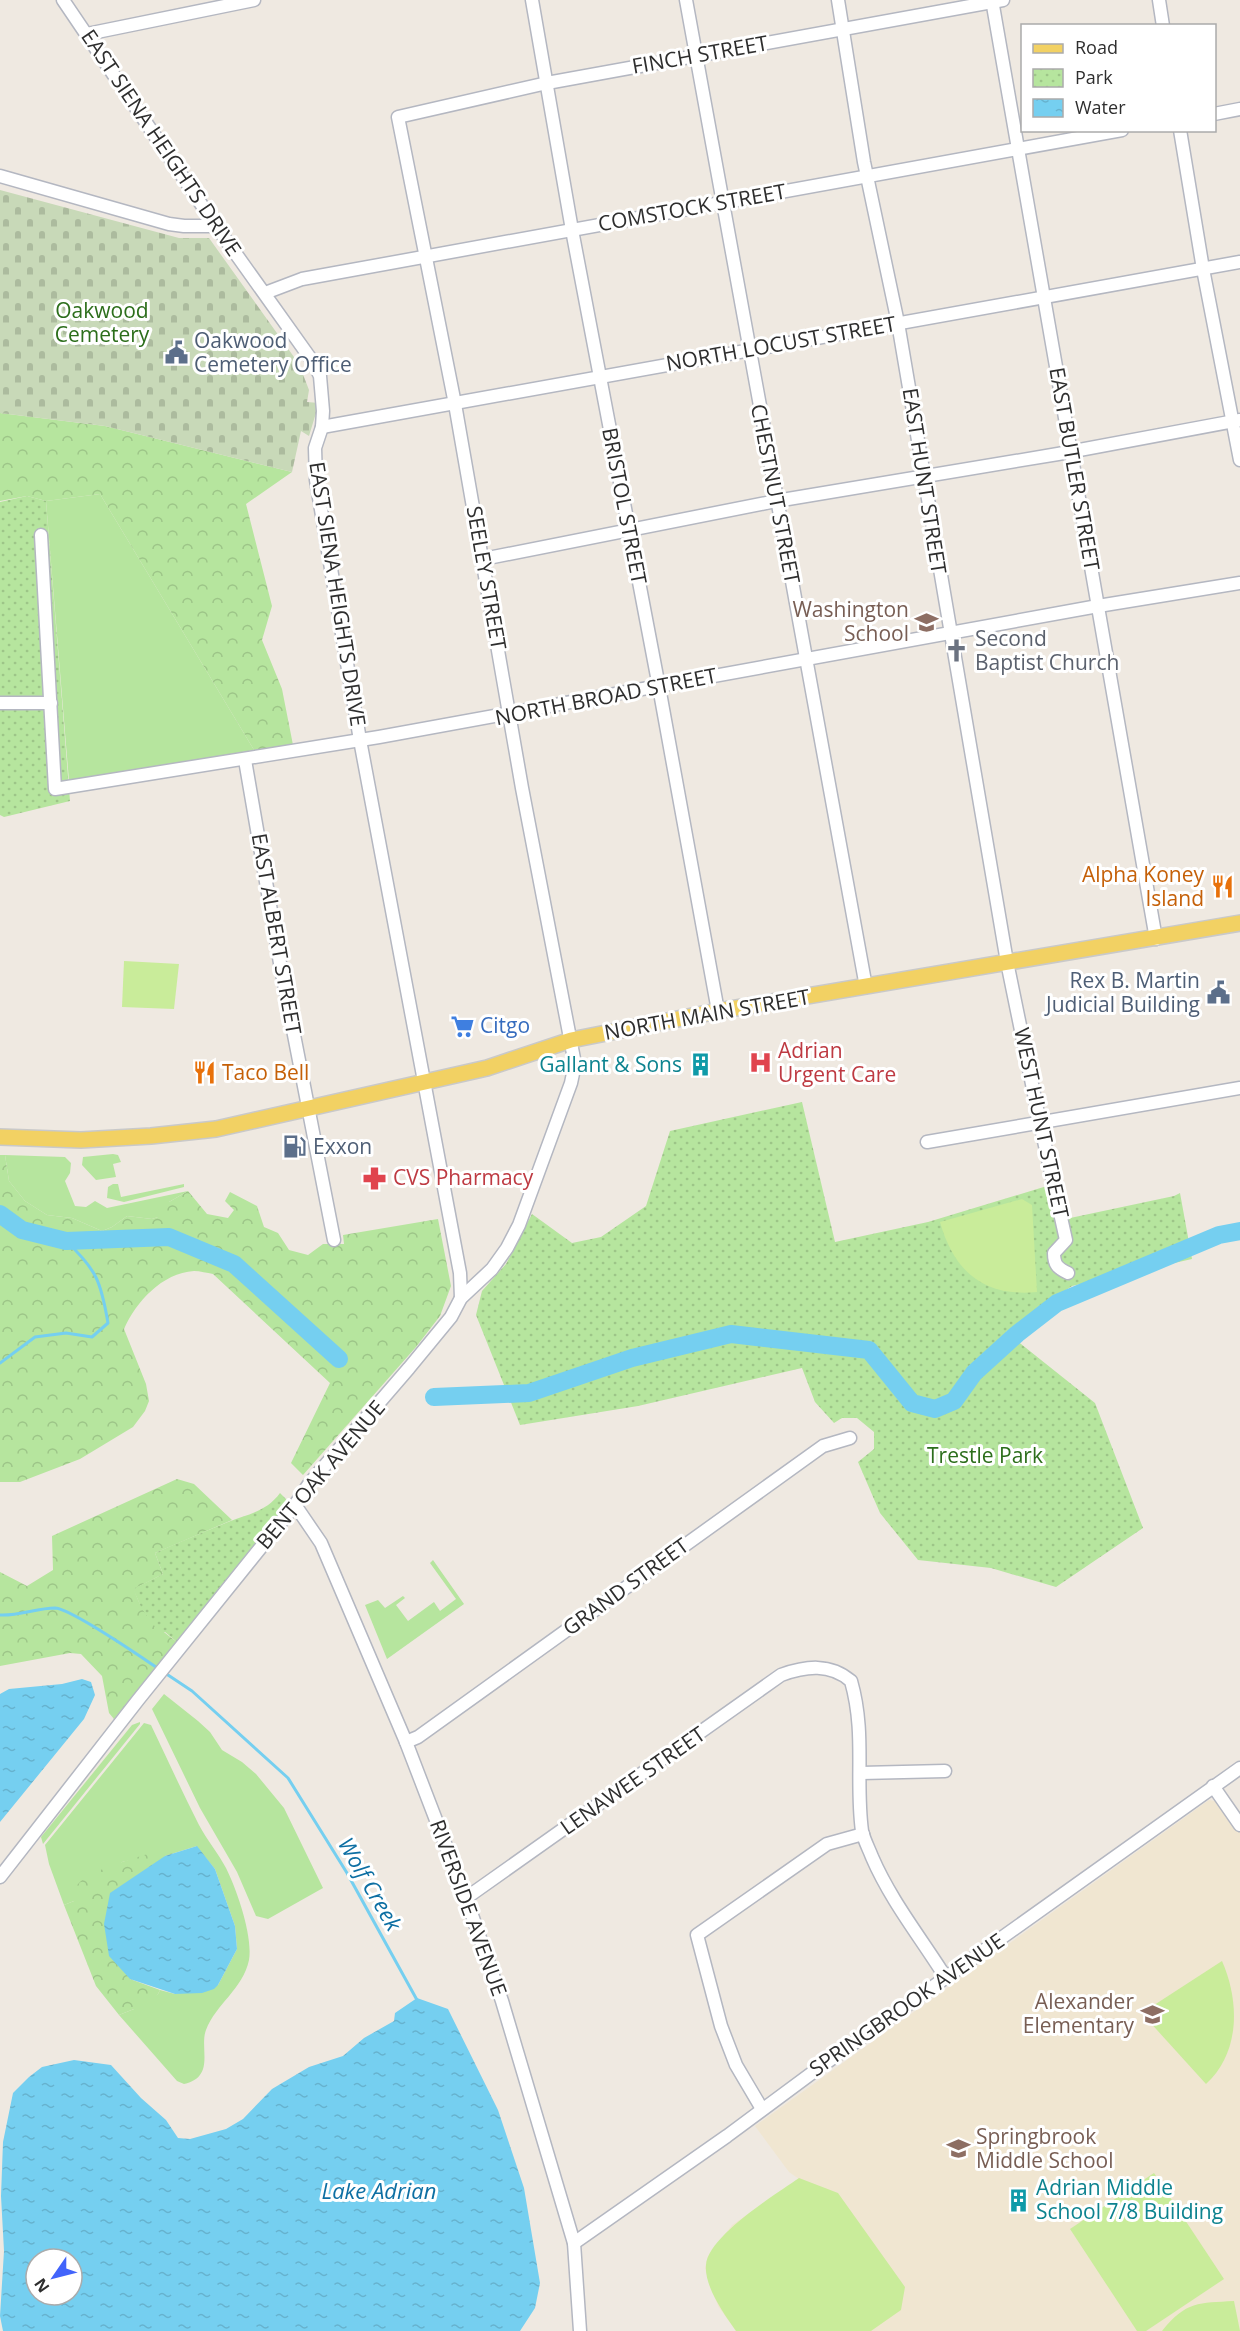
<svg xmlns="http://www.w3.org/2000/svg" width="1240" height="2331" viewBox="0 0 1240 2331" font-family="'Open Sans',sans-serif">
<defs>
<pattern id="forest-crowns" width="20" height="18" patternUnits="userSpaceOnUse" patternTransform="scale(1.5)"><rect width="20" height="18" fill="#b6e59e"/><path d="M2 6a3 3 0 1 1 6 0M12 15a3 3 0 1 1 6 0" fill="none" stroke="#9dc588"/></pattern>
<pattern id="cemetery-stones" width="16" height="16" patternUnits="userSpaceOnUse" patternTransform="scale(1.5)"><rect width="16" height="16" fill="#c8d9b8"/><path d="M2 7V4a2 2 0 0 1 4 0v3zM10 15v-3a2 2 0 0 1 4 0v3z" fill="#acbb9e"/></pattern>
<pattern id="park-dots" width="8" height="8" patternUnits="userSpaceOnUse" patternTransform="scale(1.5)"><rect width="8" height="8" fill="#b6e59e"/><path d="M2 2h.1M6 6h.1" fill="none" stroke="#9dc588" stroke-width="1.8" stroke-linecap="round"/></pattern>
<pattern id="water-ripples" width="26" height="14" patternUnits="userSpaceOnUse" patternTransform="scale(1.5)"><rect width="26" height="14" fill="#75cff0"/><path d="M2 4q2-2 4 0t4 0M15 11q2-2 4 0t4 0" fill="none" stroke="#66b2ce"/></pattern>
</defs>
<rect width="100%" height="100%" fill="#efe9e1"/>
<path fill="#f0e6d1" d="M1209 1800 1219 1802 1240 1831V2331H736L718 2306 708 2279 705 2268 708 2256 732 2225 799 2179 789 2172 755 2126Z"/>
<g fill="#b6e59e">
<path d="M100 494 254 750 69 781 46 501Z"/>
<path d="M113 1154 118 1155 121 1162 113 1164 116 1177 96 1180 82 1165 83 1157Z"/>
<path d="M5 1155 65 1157 71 1163 70 1173 65 1181 75 1206 86 1207 95 1201 107 1208 188 1191 169 1202 158 1217 152 1219 127 1216 112 1227 102 1231 72 1218 47 1215 25 1201 9 1181Z"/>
<path d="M113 1184H118L121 1197 184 1184V1187L124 1202 107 1198 108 1187Z"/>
<path d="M433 1560 464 1604 387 1659 365 1605 378 1600 385 1608 403 1596 405 1598 396 1605 408 1621 434 1602 440 1611 456 1599 430 1563Z"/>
<path d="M164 1694 198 1721 210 1732 222 1750 242 1762 256 1774 284 1808 323 1888 268 1919 256 1916 237 1872 200 1808 152 1709Z"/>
<path d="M140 1722V1724L43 1844 41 1837 132 1725Z"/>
<path d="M144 1723 151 1725C167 1758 182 1792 199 1825 207 1840 218 1853 226 1868 237 1890 253 1936 249 1960 243 1989 216 2004 206 2030 199 2048 216 2077 184 2084L177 2081 119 2015 134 2009 158 1994 160 1990 175 1994 218 1985 237 1949 235 1926 215 1869 196 1846 122 1862 74 1901 64 1905 49 1864 45 1845Z"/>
</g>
<g fill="url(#forest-crowns)">
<path d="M0 413 105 426 292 472 246 504 272 606 262 640 282 689 293 745 254 750 100 494 46 501 27 496 0 501Z"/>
<path d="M0 1155H5L9 1181 25 1201 47 1215 72 1218 102 1231 112 1227 127 1216 152 1219 158 1217 155 1209 156 1201 169 1202 188 1191 207 1214 228 1218 234 1210 225 1201 230 1192 257 1206 264 1227 278 1233 289 1250 308 1255 323 1244H344L343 1235 438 1219 451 1286 440 1316 416 1347 303 1475 291 1463 330 1383 213 1274C207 1273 200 1271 194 1271 162 1273 136 1302 124 1329L146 1384 149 1401 145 1411 133 1427 80 1459 20 1482H0Z"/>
<path d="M177 1479 194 1484 232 1520 155 1553 163 1574 134 1589C142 1615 156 1626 177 1642L114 1719 109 1713 102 1676 81 1654 70 1653 0 1666V1572L27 1586 53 1570 52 1536Z"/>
<path d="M200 1845 165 1856 130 1979 160 1990 158 1994 142 2009H134L119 2015 96 1986 64 1905 74 1901 75 1887 87 1875 122 1862 173 1846Z"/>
</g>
<path fill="url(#cemetery-stones)" d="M0 190 179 238H209L299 364 309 390 307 402 319 403 309 436 301 431 292 472 105 426 0 413Z"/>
<g fill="url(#park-dots)">
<path d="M27 496 46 501 70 801 4 817 0 815V502Z"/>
<path d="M802 1102 835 1242 928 1222 1047 1186 1056 1221 1174 1196 1180 1193 1192 1259 1072 1286 1006 1332 1095 1403 1143 1528 1056 1587 991 1568 918 1560 880 1513 858 1462 874 1449V1432L857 1418H842L834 1423 815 1402 802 1368 638 1406 520 1425 476 1315 482 1291 506 1264 532 1214 572 1243 601 1237 646 1206 670 1131Z"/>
<path d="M280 1493 287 1500 288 1505 177 1642 165 1632H159L142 1609 133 1589 163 1574 155 1553C179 1542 204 1532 228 1522 248 1514 266 1512 280 1493Z"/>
</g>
<g fill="#c9ec9a">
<path d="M124 961 179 964 174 1009 122 1007Z"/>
<path d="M1022 1199 1032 1205 1037 1292C984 1297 954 1272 940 1222Z"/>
<path d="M1222 1961C1240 2002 1240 2053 1206 2084L1147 2019 1148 2009Z"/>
<path d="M1154 2173 1224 2279 1146 2331H1137L1070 2229Z"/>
<path d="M799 2178 838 2193 905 2287 901 2310 871 2331H736C724 2314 704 2286 706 2265 708 2236 776 2194 799 2178Z"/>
<path d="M1234 2301 1240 2331H1162C1186 2301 1199 2303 1234 2301Z"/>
</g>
<g fill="url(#water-ripples)" fill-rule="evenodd">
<path d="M82 1679 91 1682 95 1695 84 1719 0 1822V1694L9 1689 62 1684Z"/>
<path d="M197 1846 215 1869 235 1926 237 1949 218 1985 214 1989 202 1993 175 1994 130 1979 109 1956 104 1924 110 1893 165 1856Z"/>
<path d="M417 1998 448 2009 498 2110 524 2188 540 2283 535 2308 520 2331H3L0 2316 4 2251 1 2196 3 2142 13 2093 29 2077 42 2067 74 2060 111 2065 141 2098 166 2120 178 2138 190 2139 226 2129 243 2119 272 2089 309 2067 343 2056 364 2038 394 2021 395 2013ZM36 2259H72V2295H36Z"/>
</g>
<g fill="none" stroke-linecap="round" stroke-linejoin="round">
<g stroke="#75cff0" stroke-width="3">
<path d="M0 1363 35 1337 66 1333 92 1337 108 1323C101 1282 97 1270 66 1241"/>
<path d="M0 1615C19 1616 37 1608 55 1608 72 1609 141 1657 159 1669"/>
<path d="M165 1673 192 1691 288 1778 347 1873 417 2000"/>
</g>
<g stroke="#75cff0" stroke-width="18">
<path d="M0 1214 22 1230 66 1241 169 1237 234 1264 339 1359"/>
<path d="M434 1397 529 1393 632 1358 731 1334 869 1350 912 1403 935 1409 954 1401 974 1373 1017 1334 1057 1303 1219 1235 1240 1231"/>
</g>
<defs>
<g id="minor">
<path d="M63 0 216 226 313 362 320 376 323 411 322 427 315 448 316 480 360 740 460 1273 461 1298"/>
<path d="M532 0 572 230 659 687 718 1011"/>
<path d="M686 0 866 987"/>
<path d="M838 0 864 162 898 323 1007 962 1040 1123 1066 1240 1054 1253C1054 1264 1057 1268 1068 1273"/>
<path d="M992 0 1156 939"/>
<path d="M1159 0 1163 26"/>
<path d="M87 34 254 0"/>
<path d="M1214 114 1240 109"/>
<path d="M1180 130 1203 269 1240 460"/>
<path d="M0 176 169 224 184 226H216"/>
<path d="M265 293 302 279 1122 130"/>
<path d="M322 427 1240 262"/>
<path d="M41 535 55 789 379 737 1098 606 1240 583"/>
<path d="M483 559 776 501 1058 454 1240 420"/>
<path d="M0 703H51"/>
<path d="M245 760 280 963 334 1240"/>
<path d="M927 1142 1240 1088"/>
<path d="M295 1505 321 1543 406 1742 466 1898 502 2001 574 2243 580 2331"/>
<path d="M406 1742 418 1737 823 1446 850 1438"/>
<path d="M861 1773 945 1771"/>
<path d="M1213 1786 1240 1825"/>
<path d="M0 1877 138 1700 295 1505 309 1484 409 1368 451 1317 461 1298 492 1269 507 1248 519 1225 571 1083 575 1064 522 788 455 404 398 117 547 83 1003 0"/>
<path d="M466 1898 781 1675C806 1666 830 1663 851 1681 866 1733 855 1780 862 1831 864 1840 869 1849 872 1857 891 1901 921 1938 946 1978"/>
<path d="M762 2109 736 2065 721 2026 697 1935 827 1844 863 1834"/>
<path d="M574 2243 727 2136 816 2070 1240 1768"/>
</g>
<path id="major" d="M0 1137 81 1140 151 1136 216 1129 487 1068 571 1040 718 1011 1240 923"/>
</defs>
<use href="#minor" stroke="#b4b7c1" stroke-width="15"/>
<use href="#major" stroke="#c9c9c9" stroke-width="18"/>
<use href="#minor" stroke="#fff" stroke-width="12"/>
<use href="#major" stroke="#f2d163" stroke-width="15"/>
</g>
<defs>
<symbol id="civic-bare" viewBox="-9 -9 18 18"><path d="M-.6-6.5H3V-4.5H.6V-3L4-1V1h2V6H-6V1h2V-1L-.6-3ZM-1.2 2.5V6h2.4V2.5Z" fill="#5c6f8a" stroke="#fff" stroke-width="2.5" paint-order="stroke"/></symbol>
<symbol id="school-bare" viewBox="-9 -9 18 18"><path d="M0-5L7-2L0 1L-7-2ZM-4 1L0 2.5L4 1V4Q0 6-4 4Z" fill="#8d6e63" stroke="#fff" stroke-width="2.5" paint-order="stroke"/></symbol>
<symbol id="church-bare" viewBox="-9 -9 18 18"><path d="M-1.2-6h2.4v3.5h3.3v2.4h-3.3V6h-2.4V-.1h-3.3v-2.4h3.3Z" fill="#6b7280" stroke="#fff" stroke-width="2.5" paint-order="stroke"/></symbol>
<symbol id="restaurant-bare" viewBox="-9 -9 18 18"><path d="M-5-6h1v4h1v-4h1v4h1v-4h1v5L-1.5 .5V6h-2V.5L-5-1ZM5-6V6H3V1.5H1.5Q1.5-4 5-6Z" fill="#e8710a" stroke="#fff" stroke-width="2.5" paint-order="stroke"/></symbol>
<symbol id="supermarket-bare" viewBox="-9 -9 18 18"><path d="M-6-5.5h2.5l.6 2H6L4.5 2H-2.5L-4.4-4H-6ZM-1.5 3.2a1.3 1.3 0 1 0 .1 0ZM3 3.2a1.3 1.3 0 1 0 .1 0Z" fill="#3f7fe0" stroke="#fff" stroke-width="2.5" paint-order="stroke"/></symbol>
<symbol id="hospital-bare" viewBox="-9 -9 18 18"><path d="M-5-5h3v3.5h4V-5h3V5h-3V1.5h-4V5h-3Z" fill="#e0444e" stroke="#fff" stroke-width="2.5" paint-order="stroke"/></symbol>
<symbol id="building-bare" viewBox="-9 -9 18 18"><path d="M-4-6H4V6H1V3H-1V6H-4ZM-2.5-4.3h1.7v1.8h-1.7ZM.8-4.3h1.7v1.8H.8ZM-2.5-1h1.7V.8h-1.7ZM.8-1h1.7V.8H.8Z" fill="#0f9aa8" stroke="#fff" stroke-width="2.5" paint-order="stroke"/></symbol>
<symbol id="fuel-bare" viewBox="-9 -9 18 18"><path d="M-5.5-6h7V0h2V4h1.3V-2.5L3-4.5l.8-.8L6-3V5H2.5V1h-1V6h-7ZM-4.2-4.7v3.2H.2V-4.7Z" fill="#5c6f8a" stroke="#fff" stroke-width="2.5" paint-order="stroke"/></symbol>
<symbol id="pharmacy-bare" viewBox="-9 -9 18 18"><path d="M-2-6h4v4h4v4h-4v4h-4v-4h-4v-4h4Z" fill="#e0444e" stroke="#fff" stroke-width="2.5" paint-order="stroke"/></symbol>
</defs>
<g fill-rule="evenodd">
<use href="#civic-bare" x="160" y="336" width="33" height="33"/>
<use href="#school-bare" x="910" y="606" width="33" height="33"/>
<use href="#church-bare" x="940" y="634" width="33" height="33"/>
<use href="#restaurant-bare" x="1206" y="870" width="33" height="33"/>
<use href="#civic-bare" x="1202" y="976" width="33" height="33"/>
<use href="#supermarket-bare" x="446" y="1010" width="33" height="33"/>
<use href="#hospital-bare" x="744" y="1046" width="33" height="33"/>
<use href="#building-bare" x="684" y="1048" width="33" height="33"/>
<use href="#restaurant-bare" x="188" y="1056" width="33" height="33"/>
<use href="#fuel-bare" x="278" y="1130" width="33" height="33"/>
<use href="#pharmacy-bare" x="358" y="1162" width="33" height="33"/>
<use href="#school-bare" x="1136" y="1998" width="33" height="33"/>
<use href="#school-bare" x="942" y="2132" width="33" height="33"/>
<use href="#building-bare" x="1002" y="2184" width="33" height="33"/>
</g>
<g text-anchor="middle" stroke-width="6" stroke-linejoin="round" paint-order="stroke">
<g font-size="21" fill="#2e2e2e" stroke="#fff">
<text transform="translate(700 55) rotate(-10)" y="7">FINCH STREET</text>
<text transform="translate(161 143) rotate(56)" y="7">EAST SIENA HEIGHTS DRIVE</text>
<text transform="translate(692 208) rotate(-10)" y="7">COMSTOCK STREET</text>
<text transform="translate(781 344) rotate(-10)" y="7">NORTH LOCUST STREET</text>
<text transform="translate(1074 469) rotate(80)" y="7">EAST BUTLER STREET</text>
<text transform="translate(924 481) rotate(81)" y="7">EAST HUNT STREET</text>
<text transform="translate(775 494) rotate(79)" y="7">CHESTNUT STREET</text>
<text transform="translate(624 506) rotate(79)" y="7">BRISTOL STREET</text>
<text transform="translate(486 578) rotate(80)" y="7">SEELEY STREET</text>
<text transform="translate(337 594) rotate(81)" y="7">EAST SIENA HEIGHTS DRIVE</text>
<text transform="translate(606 697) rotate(-11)" y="7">NORTH BROAD STREET</text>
<text transform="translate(276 934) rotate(80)" y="7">EAST ALBERT STREET</text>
<text transform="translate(707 1015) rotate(-10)" y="7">NORTH MAIN STREET</text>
<text transform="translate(1041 1123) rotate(78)" y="7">WEST HUNT STREET</text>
<text transform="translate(321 1475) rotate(-50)" y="7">BENT OAK AVENUE</text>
<text transform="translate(626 1587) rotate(-36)" y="7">GRAND STREET</text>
<text transform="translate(633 1781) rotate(-35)" y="7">LENAWEE STREET</text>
<text transform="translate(468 1908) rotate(70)" y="7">RIVERSIDE AVENUE</text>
<text transform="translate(907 2005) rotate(-35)" y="7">SPRINGBROOK AVENUE</text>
</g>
<g font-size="21" fill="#2c6e1b" stroke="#fff">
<text x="102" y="318">Oakwood<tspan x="102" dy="24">Cemetery</tspan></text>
<text x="985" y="1463">Trestle Park</text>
</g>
<g font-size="21" fill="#4e5e75" stroke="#fff" text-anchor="start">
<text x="194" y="348">Oakwood<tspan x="194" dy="24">Cemetery Office</tspan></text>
<text x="1200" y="988" text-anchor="end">Rex B. Martin<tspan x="1200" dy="24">Judicial Building</tspan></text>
<text x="313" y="1154">Exxon</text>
</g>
<g font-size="21" fill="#785e54" stroke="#fff" text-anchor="end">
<text x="909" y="617">Washington<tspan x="909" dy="24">School</tspan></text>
<text x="1134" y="2009">Alexander<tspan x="1134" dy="24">Elementary</tspan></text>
<text x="976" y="2144" text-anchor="start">Springbrook<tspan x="976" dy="24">Middle School</tspan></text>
</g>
<g font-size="21" fill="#5b616d" stroke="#fff" text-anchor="start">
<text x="975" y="646">Second<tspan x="975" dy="24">Baptist Church</tspan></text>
</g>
<g font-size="21" fill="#c56008" stroke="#fff" text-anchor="end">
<text x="1204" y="882">Alpha Koney<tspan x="1204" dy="24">Island</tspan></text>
<text x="222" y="1080" text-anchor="start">Taco Bell</text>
</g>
<g font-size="21" fill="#366cbe" stroke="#fff" text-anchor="start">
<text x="480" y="1033">Citgo</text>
</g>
<g font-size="21" fill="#be3a42" stroke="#fff" text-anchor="start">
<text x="778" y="1058">Adrian<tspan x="778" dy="24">Urgent Care</tspan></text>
<text x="393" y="1185">CVS Pharmacy</text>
</g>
<g font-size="21" fill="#0d838f" stroke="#fff" text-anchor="end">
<text x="682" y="1072">Gallant &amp; Sons</text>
<text x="1036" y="2195" text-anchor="start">Adrian Middle<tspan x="1036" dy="24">School 7/8 Building</tspan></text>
</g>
<g font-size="22" font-style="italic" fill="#0d6fa3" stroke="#fff">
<text transform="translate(370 1884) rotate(60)" y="8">Wolf Creek</text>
<text x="379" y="2199">Lake Adrian</text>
</g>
</g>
<rect x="1021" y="24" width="195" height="108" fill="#ffffff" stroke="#ababab" stroke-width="1.5"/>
<rect x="1033" y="44" width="30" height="9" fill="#f2d163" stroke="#ababab" stroke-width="1.5"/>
<text x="1075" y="54" font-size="18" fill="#2e2e2e">Road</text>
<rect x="1033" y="69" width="30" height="18" fill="url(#park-dots)" stroke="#ababab" stroke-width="1.5"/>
<text x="1075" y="84" font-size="18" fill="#2e2e2e">Park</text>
<rect x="1033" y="99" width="30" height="18" fill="url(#water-ripples)" stroke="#ababab" stroke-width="1.5"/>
<text x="1075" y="114" font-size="18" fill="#2e2e2e">Water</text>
<g transform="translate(54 2277) rotate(235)"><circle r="28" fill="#ffffff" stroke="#ababab" stroke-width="1.5"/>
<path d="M0-4.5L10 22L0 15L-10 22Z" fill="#4264fb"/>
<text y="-9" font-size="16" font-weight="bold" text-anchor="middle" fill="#2e2e2e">N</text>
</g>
</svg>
